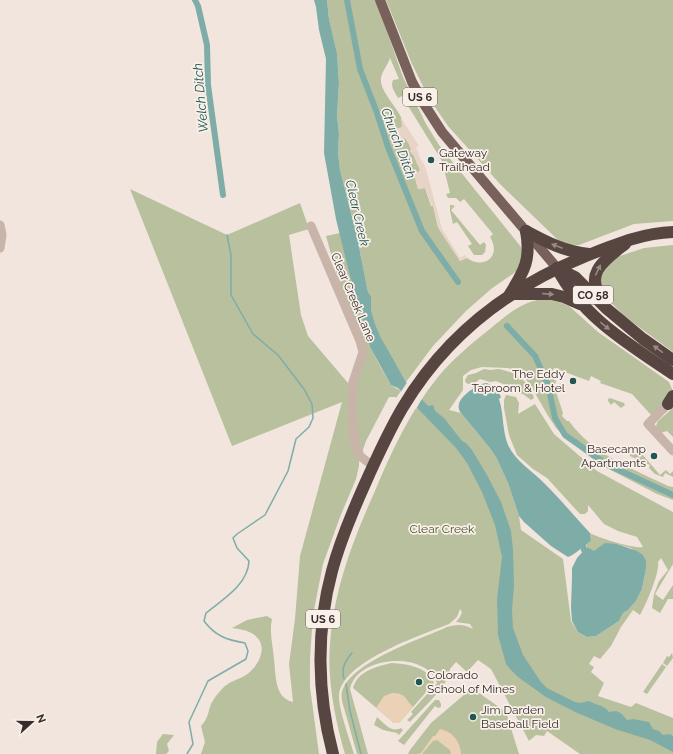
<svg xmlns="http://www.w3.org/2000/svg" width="673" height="754" viewBox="0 0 673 754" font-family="Raleway,sans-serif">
<rect width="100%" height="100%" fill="#f1e5de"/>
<g fill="#b9c09e" fill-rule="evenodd">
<path d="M327 0H376L403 77 426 124 439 145 521 247 524 254 517 271 491 289 466 311 433 346 406 382 393 360 376 329 371 309V296L368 292 357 237 340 170 338 152 339 134 337 115 339 83 338 69 337 53 329 19ZM390 58 399 79 393 80C390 87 395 92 398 98L402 96 442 161 450 193 446 194 448 198H456L460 202 464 199 493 234 490 237C502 256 484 270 467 258L460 261 438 227 433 206H431L425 188 418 189 414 174 419 172 420 169C417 163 415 156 410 151L411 149C410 144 406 140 404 136 402 130 403 123 401 117 396 106 379 90 381 78 382 71 388 65 390 58Z"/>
<path d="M386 0H673V221L634 224 579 245H571L559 241 500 184 448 126 430 100 412 64Z"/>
<path d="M130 189 227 235 300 203 309 229 289 235 301 315 308 336 348 383 358 379 366 353 340 286 326 236 340 233 349 273 370 347 381 368 391 385 401 391 396 398 395 397H389L366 441 359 461V466L356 479 340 517 323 564 313 615 310 658V687L319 754H201L205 742 201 726C208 719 208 712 211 704 214 698 218 693 222 689 229 681 238 680 246 675 259 666 270 645 253 634 247 630 239 629 232 628L247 620 267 616 272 619C269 632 273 646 274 659 276 674 274 698 293 702L289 664 295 619 300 556 342 402 232 446Z"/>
<path d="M450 205H452L455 206 451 210 480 245 484 242 486 245 485 252 482 255H474L468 246 472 244 457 222 453 224 450 211Z"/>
<path d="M673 245V352L624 316 603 294 599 272 617 257 644 248Z"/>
<path d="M549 298 569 306 598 332 669 382 672 389V393L652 416 632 394 600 383 601 381 591 376 589 381 554 368 552 373 556 382 554 386 563 413 562 416 567 421H569C592 454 633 469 668 486L673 487V500L657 494 599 464 568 439 556 428 547 414 531 386 520 372 508 368 482 367 471 370 463 376V390L449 410 461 413 489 447 496 457 508 483 519 516 521 530 563 559 571 621 578 632 587 637 596 636 619 621 623 613 628 610 636 601 642 589 646 569V561L631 548 617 544 594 552 587 547 586 544 591 541 590 533C599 538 634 549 643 547L637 537 618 531 604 524 588 505V511L585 514H580L547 478 533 469 517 455 509 435 504 408V400L506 395 516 397 519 403 518 414 535 404 554 434 597 471 673 512V564L655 594 663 600 673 585V599H668L660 613 652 608 654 594 659 581 668 570 661 558 658 562C660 572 646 605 640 615L633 610 621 627 611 646 600 659 594 656 589 664 594 667 591 672 604 683 598 696 631 707 636 703 673 718V754H580L547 731 544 736 536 735 529 741 491 669 478 660 467 672 456 662 450 669C451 683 420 711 410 722L407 720 413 714 411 712 437 683C427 651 357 655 350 689L368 754H357L342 701C342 698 341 695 342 692 350 662 421 639 447 627 457 624 464 624 473 629L470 624 456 622 460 617 462 612 460 609 457 617 449 624C422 635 342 661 339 695 338 708 350 740 354 754H345C335 720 327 679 330 644 334 589 353 540 375 491 391 452 411 410 438 377 453 359 472 343 491 328 511 312 522 301 549 298Z"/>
<path d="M484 369 490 370 499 369 517 374C519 378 523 379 526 383 529 386 533 394 534 398L531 400 523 394 512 392 510 387 496 381 490 382 480 379 472 385 466 383 465 380 468 375 476 373Z"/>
<path d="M610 398 624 403 625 405 621 408 614 402 611 405 608 401V399Z"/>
<path d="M673 408V437L667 431 660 433 656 426 658 421Z"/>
<path d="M636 447 660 475 666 470 670 474 673 471V477L665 473 663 477 655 474 649 468 650 465 630 456 629 453Z"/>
<path d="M672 653 673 658 667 666 663 663 667 656 669 657Z"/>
<path d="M392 663C407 664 428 667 434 683L399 723H394L353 688C357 671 378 666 392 663Z"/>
<path d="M662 664 666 667 647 694 643 692Z"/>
<path d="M472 688 506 712 519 754H408L410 750 431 723Z"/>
<path d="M435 700H439L441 704V707L438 708 435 706 404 745 398 741Z"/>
<path d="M377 717C385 724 391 733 401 728L403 730 399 735 397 733 383 730 374 725Z"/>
<path d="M163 734 174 735 167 744 169 751 166 754H156L157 742Z"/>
</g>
<g fill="#ebd1b6">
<path d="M392 693C406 693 405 699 413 707L399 723H394L376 708 384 696Z"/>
<path d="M440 729C453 732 460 741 461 754H451L450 750 437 740 433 741 422 754H417L421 753 433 736H435Z"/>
</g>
<path fill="#e8d4c6" d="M401 118 419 146 416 147 420 158 425 166 442 229 460 258 465 255 467 258 460 261 440 231 433 206H432L425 188 418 189 414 173 419 172 420 169 416 162 415 157 410 151 411 149 409 144 405 138 399 140 394 136V131L395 129 402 127Z"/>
<g fill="#7eada8">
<path d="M314 0H327L329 19 337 53 338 69 339 83 337 115 339 134 338 152 340 170 357 237 368 292 371 296V309L375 324 380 336 406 382 428 406 433 405 434 407 435 411 444 418 462 441 466 443 472 450 487 475 501 502 511 531 513 550 514 586 512 610 513 628 523 655 541 682 547 688 575 702 580 703 589 701C595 705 605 705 609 712 619 710 620 712 627 720L633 719 649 722 653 729 659 731 663 735 670 734 673 736V752L650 740 615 729 575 712 546 697 518 677 510 669 506 664 498 635 497 599 502 557 495 525 482 492 467 463 456 448 398 388 391 385 381 367 370 347 349 273 336 219 324 153 326 59 319 30 316 7Z"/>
<path d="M487 383 494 387 496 394 499 393 501 397 499 399C504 414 502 430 508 445 516 462 533 471 546 485 561 500 575 517 590 533L591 541C583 546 576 554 568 557L551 546 524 522 519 516 508 483 496 457 489 447 461 413C459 411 458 407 459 404 461 395 479 383 487 383Z"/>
<path d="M605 543 617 544 637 551 643 555 646 561V569L642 589 636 601 628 610 623 613 619 621 596 636 587 637 578 632 572 621 571 607 572 578V568L577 558 587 547 594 551Z"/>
</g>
<path fill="#f1e5de" d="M408 381 423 397 416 409 400 393Z"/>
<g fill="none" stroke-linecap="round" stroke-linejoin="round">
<g stroke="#7eada8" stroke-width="1.5">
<path d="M344 679C341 668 345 661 352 653"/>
<path d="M346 684 350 711 361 754"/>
<path d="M187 754 193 744 189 722 208 681 246 659 248 651 245 643C227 640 215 636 204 621L206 613C222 600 248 585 249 561L237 548 233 538 237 534 265 515 288 471 296 439 309 427 313 418 312 404 304 389 278 355 253 334 231 295V255L227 235"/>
</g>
<g stroke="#7eada8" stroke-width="6">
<path d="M195 0 198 6 207 45 208 85 223 195"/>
<path d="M347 0 360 69 377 113 388 147 422 231 458 282"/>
<path d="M507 326 535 356 548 385 555 418 565 435 606 464 673 495"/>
<path d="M583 546 584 550"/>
</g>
<g stroke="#c9b4aa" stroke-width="9">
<path d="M0 225 2 235 0 248"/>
<path d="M311 226 360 341 363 352 353 382 352 410 354 441 360 456 373 466"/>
<path d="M668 404 648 424 673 451"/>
</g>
<path stroke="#78615b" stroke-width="10" d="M380 0 412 82 424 104 442 132 557 268"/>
<g stroke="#574541" stroke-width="12">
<path d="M526 231C546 242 566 252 589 254"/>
<path d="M557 268C581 316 630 345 673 374"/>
<path d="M557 268 575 277 607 309 643 339 673 360"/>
<path d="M510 294C525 270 531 259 526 231"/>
<path d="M512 294H552L564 297 580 304"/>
<path d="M603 299C582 274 606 259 625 244"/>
<path d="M668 404 673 396"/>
<path d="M333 754C317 694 316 630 332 571 340 541 352 513 364 486 376 459 388 432 403 407 446 335 509 287 586 256 614 245 642 233 673 232"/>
</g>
</g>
<defs><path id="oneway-solid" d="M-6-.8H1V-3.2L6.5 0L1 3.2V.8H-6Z"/></defs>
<g fill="#988985">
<use href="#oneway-solid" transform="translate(557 246) rotate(-159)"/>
<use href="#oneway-solid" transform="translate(598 270) rotate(-64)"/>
<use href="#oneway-solid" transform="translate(548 294) rotate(5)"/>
<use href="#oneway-solid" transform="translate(605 326) rotate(39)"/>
<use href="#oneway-solid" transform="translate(658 349) rotate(-144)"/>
</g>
<g fill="#215652" stroke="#f9f0ea" stroke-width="1.5">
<circle cx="431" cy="160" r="4"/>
<circle cx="573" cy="381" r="4"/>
<circle cx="654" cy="456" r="4"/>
<circle cx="419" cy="682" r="4"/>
<circle cx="473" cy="717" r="4"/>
</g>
<g text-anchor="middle" stroke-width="3.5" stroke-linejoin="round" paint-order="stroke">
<g fill="#f9f0ea" stroke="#716763" stroke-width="1">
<rect x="403" y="88" width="34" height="18" rx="3"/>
<rect x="573" y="286" width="40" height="18" rx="3"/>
<rect x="306" y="610" width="34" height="18" rx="3"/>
</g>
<g font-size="11" font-weight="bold" fill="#372c29">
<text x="420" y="101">US 6</text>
<text x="593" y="299">CO 58</text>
<text x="323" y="623">US 6</text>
</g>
<g font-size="12" fill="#372c29" stroke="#f9f0ea" text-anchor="start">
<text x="439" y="157">Gateway<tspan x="439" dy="14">Trailhead</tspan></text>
<text x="565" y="378" text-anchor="end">The Eddy<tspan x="565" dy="14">Taproom &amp; Hotel</tspan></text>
<text x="646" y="453" text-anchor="end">Basecamp<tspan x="646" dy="14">Apartments</tspan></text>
<text x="427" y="679">Colorado<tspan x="427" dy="14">School of Mines</tspan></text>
<text x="481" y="714">Jim Darden<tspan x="481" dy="14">Baseball Field</tspan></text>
</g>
<g font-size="12" fill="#372c29" stroke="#f9f0ea">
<text transform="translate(353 297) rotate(67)" y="4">Clear Creek Lane</text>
</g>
<g font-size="12" fill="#4b542e" stroke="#f9f0ea">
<text x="442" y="533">Clear Creek</text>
</g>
<g font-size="13" font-style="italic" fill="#215652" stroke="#f9f0ea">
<text transform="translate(200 98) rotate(-95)" y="5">Welch Ditch</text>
<text transform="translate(399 143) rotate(69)" y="5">Church Ditch</text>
<text transform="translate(358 213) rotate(77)" y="5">Clear Creek</text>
</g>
</g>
<g transform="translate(32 722) rotate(69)" stroke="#f9f0ea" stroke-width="3" paint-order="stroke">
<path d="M0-3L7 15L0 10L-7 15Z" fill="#372c29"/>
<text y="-6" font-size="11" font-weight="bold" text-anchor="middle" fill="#372c29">N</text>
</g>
</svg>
